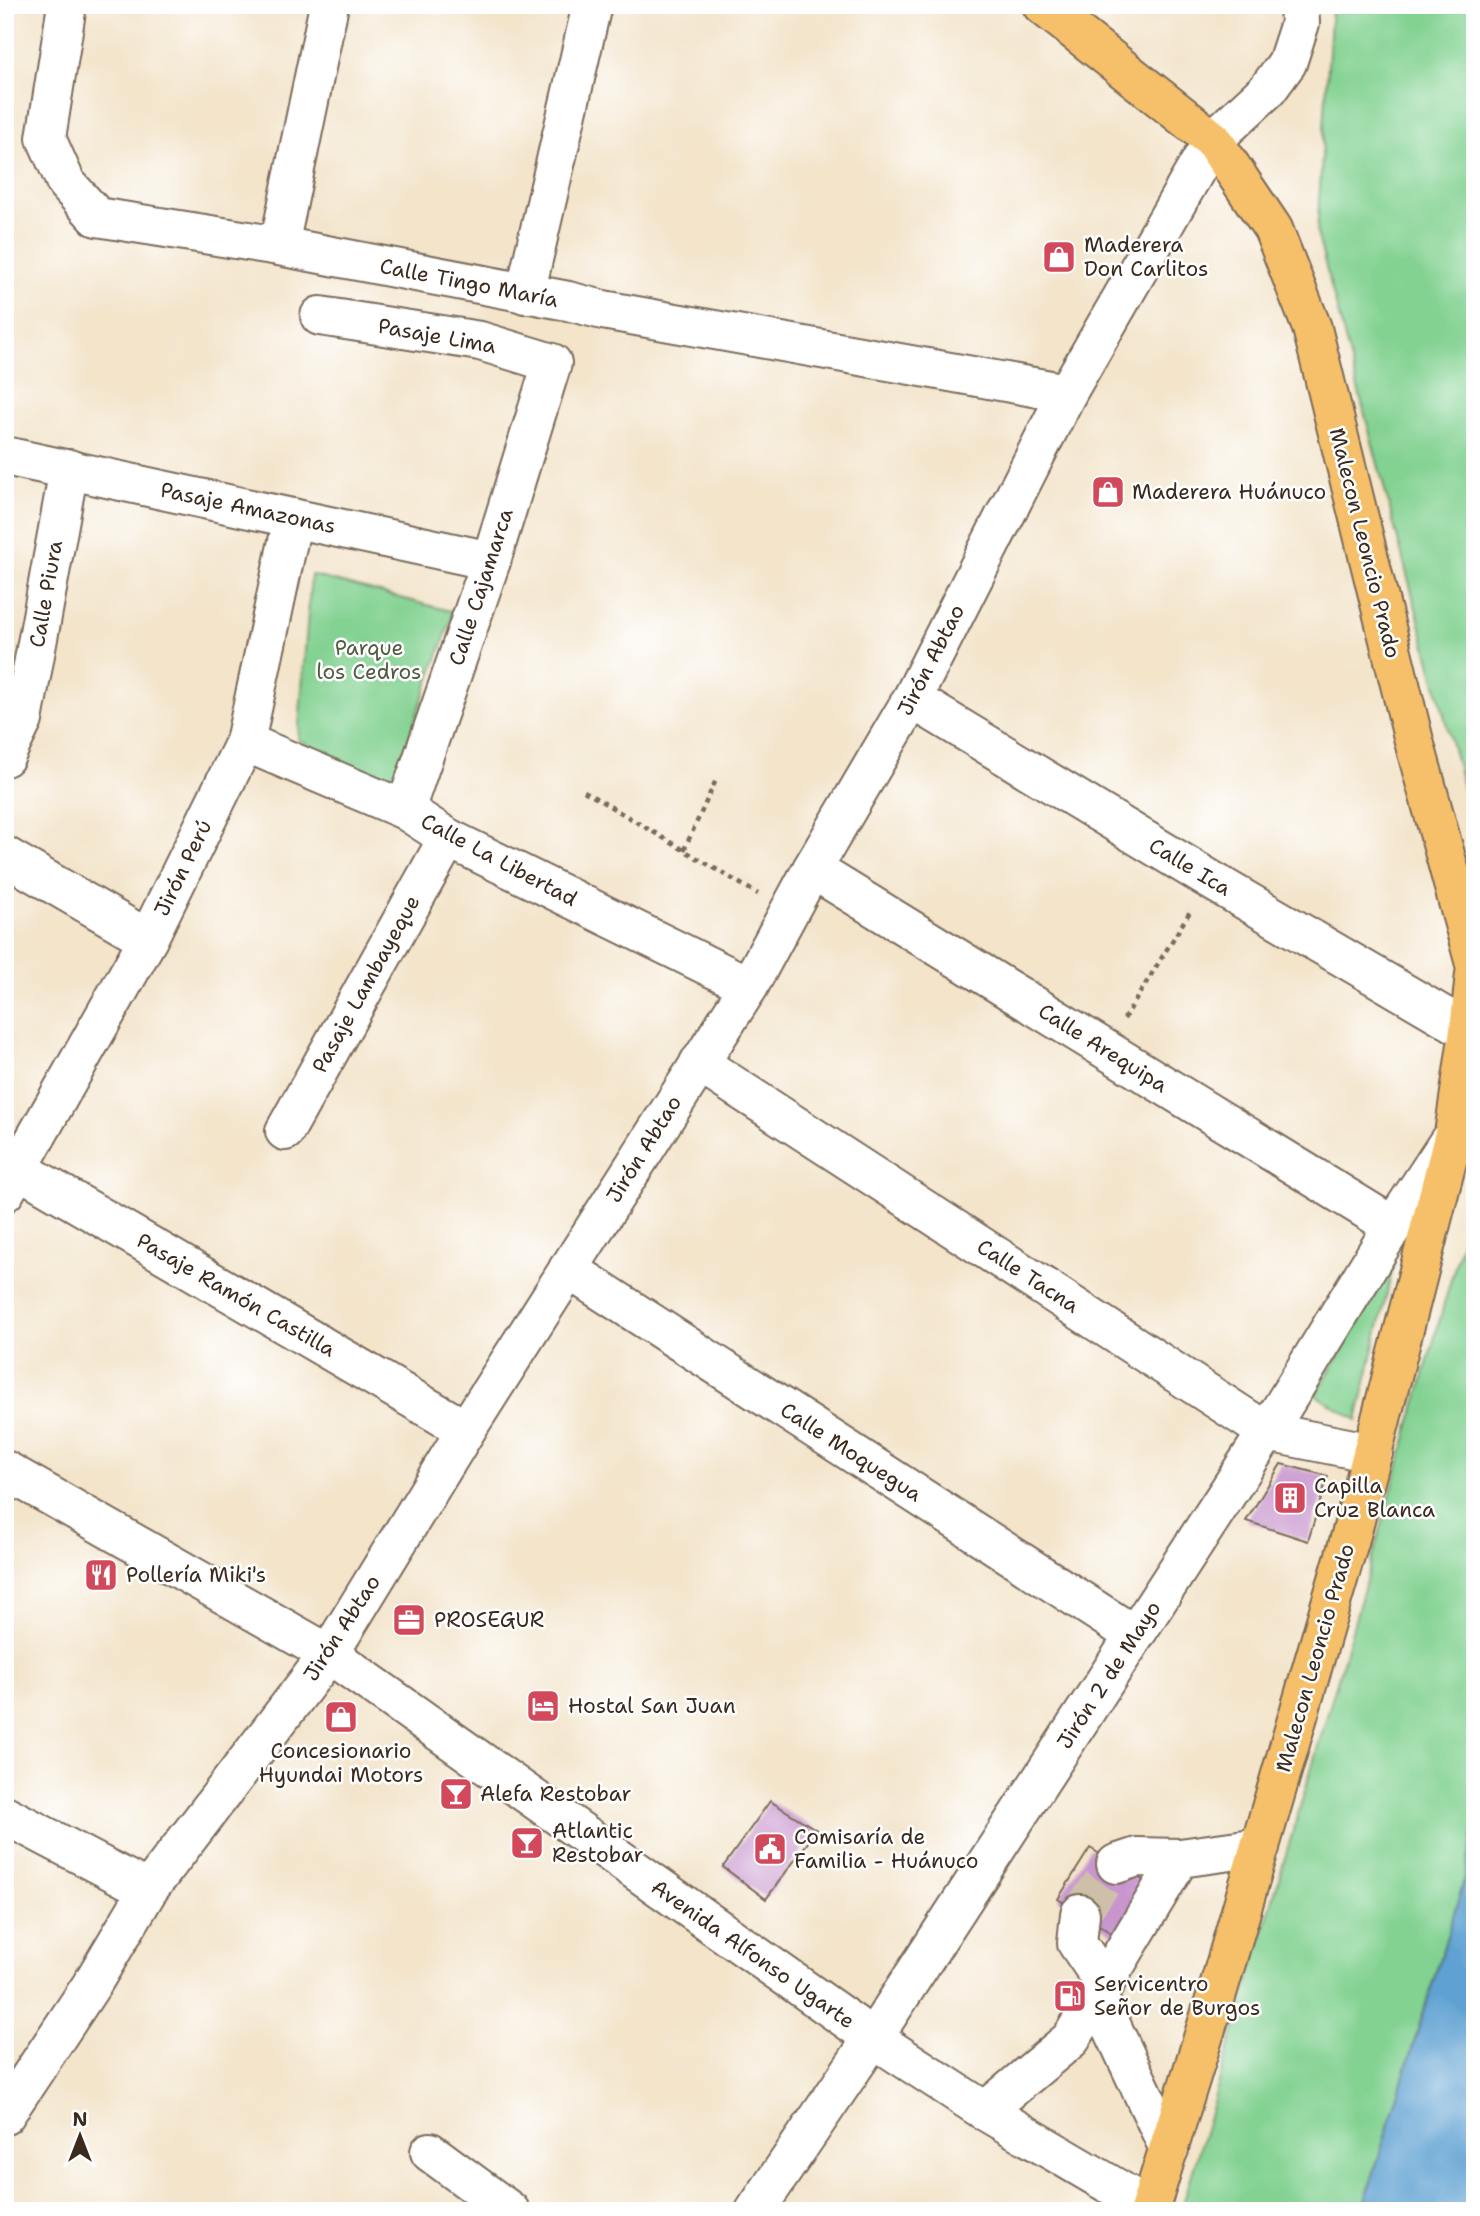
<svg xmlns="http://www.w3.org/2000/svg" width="1480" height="2216" viewBox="0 0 1480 2216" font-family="'Shantell Sans',sans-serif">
<rect width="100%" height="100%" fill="#fff"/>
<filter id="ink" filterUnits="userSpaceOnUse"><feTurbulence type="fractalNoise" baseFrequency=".0143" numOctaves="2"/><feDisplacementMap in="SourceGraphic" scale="14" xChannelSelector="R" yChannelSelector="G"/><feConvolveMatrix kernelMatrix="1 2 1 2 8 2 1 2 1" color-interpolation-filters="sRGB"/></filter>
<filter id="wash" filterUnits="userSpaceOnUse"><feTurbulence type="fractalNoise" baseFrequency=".00686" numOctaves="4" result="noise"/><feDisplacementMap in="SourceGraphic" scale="28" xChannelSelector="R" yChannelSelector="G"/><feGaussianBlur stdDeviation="1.57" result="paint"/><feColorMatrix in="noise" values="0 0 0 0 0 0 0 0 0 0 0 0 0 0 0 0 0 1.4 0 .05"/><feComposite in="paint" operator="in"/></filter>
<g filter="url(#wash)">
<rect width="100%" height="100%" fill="#f3e4ca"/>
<g fill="#83d292" stroke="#5f7e58" stroke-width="2">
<path d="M1332 5H1475V832L1317 233Z"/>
<path d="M311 575 454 612 389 792 298 739Z"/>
<path d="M1475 1180V1822L1465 1878 1362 2211H1181L1349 1641 1472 1205Z"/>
<path d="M1394 1263 1357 1420 1315 1395Z"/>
</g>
<path fill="#5ea1d2" stroke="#4c6678" stroke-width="2" d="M1475 1822V2211H1362L1465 1878Z"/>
<g id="blocks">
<g fill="#c895ce">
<path d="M1281 1464 1328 1476 1308 1541 1246 1521Z"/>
<path d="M770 1801 817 1830 766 1899 723 1867Z"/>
<path d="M1090 1848 1154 1887 1121 1939 1058 1899Z"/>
</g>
</g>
</g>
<g filter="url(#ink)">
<use href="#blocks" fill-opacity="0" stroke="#7b6b5a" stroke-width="2"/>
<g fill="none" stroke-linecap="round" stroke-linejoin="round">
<path stroke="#cebfa8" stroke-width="38" stroke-dasharray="38 19" stroke-linecap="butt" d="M1080 1914 1116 1864"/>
<defs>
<g id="minor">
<path d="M67 5 46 138 66 183 97 217 279 246 568 301 603 310 1067 393"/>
<path d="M279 246 329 5"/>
<path d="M525 294 592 5"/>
<path d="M320 316 480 341 552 363 491 561 405 810"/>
<path d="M5 456 491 561"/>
<path d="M912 699 1209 879 1469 1031"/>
<path d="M245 742 405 810 448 838 749 986"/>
<path d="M5 757 23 720 69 469"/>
<path d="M5 856 148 939"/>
<path d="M812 869 1393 1226"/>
<path d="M699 1063 1267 1432 1373 1453"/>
<path d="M285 1131 448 838"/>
<path d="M5 1161 466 1430"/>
<path d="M5 1192 148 939 245 742 293 518"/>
<path d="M568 1269 1134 1635"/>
<path d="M5 1470 329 1654 873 2038 985 2111 1150 2208"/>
<path d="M5 1815 148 1890"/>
<path d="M1116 1864 1137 1857 1180 1858"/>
<path d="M1080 1914 1077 1943 1105 1984"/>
<path d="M1098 1997 1169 2149"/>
<path d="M985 2111 1071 2039 1180 1858 1260 1847"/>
<path d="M5 2115 92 1984 148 1890 329 1654 466 1430 749 986 812 869 912 699 1067 393 1213 140 1268 89 1287 63 1300 23 1299 5"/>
<path d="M430 2152 510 2211"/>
<path d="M755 2211 873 2038 1267 1432 1393 1226 1449 1141"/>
</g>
<g id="major">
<path d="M1042 5 1213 140 1273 229 1312 328 1415 745 1475 964"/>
<path d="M1149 2211 1218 1990 1353 1528 1454 1134 1469 1031 1475 974"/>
</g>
</defs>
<use href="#minor" stroke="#7b6b5a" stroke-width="42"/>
<use href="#major" stroke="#7b6b5a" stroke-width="42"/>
<g stroke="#7b6b5a" stroke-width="4.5" stroke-dasharray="5 5" stroke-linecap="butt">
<path d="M584 791 758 894"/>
<path d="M684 850 716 780"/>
<path d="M1124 1019 1191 910"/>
</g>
<use href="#minor" stroke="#fff" stroke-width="38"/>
<use href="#major" stroke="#f6c06b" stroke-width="38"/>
</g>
</g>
<defs>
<symbol id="shop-square" viewBox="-11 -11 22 22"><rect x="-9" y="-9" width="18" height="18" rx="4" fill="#d1495b" stroke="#fff"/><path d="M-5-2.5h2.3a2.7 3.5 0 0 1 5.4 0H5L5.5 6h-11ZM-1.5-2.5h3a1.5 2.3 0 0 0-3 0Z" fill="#fff"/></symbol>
<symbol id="building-square" viewBox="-11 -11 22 22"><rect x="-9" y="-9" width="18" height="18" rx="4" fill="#d1495b" stroke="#fff"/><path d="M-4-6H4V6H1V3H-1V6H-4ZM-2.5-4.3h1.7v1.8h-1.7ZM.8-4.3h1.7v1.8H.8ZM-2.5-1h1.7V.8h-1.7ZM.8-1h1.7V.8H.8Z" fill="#fff"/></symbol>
<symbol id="restaurant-square" viewBox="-11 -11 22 22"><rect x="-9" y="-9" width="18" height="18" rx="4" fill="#d1495b" stroke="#fff"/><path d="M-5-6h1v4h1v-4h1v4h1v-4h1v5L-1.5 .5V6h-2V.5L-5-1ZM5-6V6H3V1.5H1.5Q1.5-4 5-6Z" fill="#fff"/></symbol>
<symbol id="office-square" viewBox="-11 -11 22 22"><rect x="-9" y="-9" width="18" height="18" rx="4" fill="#d1495b" stroke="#fff"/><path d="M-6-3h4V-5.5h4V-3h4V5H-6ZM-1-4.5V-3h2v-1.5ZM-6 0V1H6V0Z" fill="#fff"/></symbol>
<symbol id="hotel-square" viewBox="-11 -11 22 22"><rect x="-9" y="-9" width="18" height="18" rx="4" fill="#d1495b" stroke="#fff"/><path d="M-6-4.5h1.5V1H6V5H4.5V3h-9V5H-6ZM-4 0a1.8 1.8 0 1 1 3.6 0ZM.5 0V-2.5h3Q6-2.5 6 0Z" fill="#fff"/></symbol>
<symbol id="bar-square" viewBox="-11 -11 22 22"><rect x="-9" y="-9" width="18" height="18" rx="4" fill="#d1495b" stroke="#fff"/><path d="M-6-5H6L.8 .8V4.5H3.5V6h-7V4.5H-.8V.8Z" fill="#fff"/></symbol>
<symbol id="civic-square" viewBox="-11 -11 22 22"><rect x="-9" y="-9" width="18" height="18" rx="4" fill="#d1495b" stroke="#fff"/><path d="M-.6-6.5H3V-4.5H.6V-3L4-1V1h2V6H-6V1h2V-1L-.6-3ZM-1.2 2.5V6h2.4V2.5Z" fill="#fff"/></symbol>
<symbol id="fuel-square" viewBox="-11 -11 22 22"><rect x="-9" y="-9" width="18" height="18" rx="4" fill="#d1495b" stroke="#fff"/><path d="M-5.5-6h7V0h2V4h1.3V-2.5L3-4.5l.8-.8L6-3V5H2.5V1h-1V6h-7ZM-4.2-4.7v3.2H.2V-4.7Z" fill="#fff"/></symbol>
</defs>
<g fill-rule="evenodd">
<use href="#shop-square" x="1040" y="238" width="38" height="38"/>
<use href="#shop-square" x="1089" y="473" width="38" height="38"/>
<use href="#building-square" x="1271" y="1479" width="38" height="38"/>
<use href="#restaurant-square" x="82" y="1556" width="38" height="38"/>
<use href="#office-square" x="390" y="1601" width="38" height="38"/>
<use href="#hotel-square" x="524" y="1687" width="38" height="38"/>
<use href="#shop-square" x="322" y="1698" width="38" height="38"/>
<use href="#bar-square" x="437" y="1775" width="38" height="38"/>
<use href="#bar-square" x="508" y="1824" width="38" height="38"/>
<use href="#civic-square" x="751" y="1830" width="38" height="38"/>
<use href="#fuel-square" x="1051" y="1977" width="38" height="38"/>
</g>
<g text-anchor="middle" stroke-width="5" stroke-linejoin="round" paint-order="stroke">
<g font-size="21" fill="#3b2a1e" stroke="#fff" text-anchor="start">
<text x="1084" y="252">Maderera<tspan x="1084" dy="24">Don Carlitos</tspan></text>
<text x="1132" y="499">Maderera Huánuco</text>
<text x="1314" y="1493">Capilla<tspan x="1314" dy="24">Cruz Blanca</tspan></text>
<text x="126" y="1582">Pollería Miki's</text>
<text x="434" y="1627">PROSEGUR</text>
<text x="568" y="1713">Hostal San Juan</text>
<text x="341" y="1758" text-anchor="middle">Concesionario<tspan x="341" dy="24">Hyundai Motors</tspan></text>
<text x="480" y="1801">Alefa Restobar</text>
<text x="552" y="1838">Atlantic<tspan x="552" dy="24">Restobar</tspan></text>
<text x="794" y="1844">Comisaría de<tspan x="794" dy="24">Familia - Huánuco</tspan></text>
<text x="1094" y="1991">Servicentro<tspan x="1094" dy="24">Señor de Burgos</tspan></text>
</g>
<g font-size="21" fill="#3b2a1e" stroke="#fff">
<text transform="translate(469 283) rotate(11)" y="7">Calle Tingo María</text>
<text transform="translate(437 336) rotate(10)" y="7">Pasaje Lima</text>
<text transform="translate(248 508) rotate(12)" y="7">Pasaje Amazonas</text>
<text transform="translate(1365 543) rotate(76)" y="7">Malecon Leoncio Prado</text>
<text transform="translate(481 587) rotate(-72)" y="7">Calle Cajamarca</text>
<text transform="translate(46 594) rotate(-80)" y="7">Calle Piura</text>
<text transform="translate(931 660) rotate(-63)" y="7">Jirón Abtao</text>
<text transform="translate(499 860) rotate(28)" y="7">Calle La Libertad</text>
<text transform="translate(1190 867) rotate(31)" y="7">Calle Ica</text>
<text transform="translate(183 868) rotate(-64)" y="7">Jirón Perú</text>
<text transform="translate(366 984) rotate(-61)" y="7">Pasaje Lambayeque</text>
<text transform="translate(1103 1048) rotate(32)" y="7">Calle Arequipa</text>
<text transform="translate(644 1149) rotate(-58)" y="7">Jirón Abtao</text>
<text transform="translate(1028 1276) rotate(33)" y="7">Calle Tacna</text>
<text transform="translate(236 1295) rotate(30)" y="7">Pasaje Ramón Castilla</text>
<text transform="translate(851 1452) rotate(33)" y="7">Calle Moquegua</text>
<text transform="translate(342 1628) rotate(-57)" y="7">Jirón Abtao</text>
<text transform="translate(1315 1658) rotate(-74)" y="7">Malecon Leoncio Prado</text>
<text transform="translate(1109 1675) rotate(-57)" y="7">Jirón 2 de Mayo</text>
<text transform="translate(753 1954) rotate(35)" y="7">Avenida Alfonso Ugarte</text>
</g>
<g font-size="21" fill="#515c41" stroke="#fff">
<text x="369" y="655">Parque<tspan x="369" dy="24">los Cedros</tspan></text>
</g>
</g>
<rect width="1480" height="2216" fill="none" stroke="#fff" stroke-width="28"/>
<g transform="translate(80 2136)" stroke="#ffffff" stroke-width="5" paint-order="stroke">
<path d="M0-5L12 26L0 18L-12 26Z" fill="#3b2a1e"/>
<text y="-10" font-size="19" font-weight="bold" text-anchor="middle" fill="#3b2a1e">N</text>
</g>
</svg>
